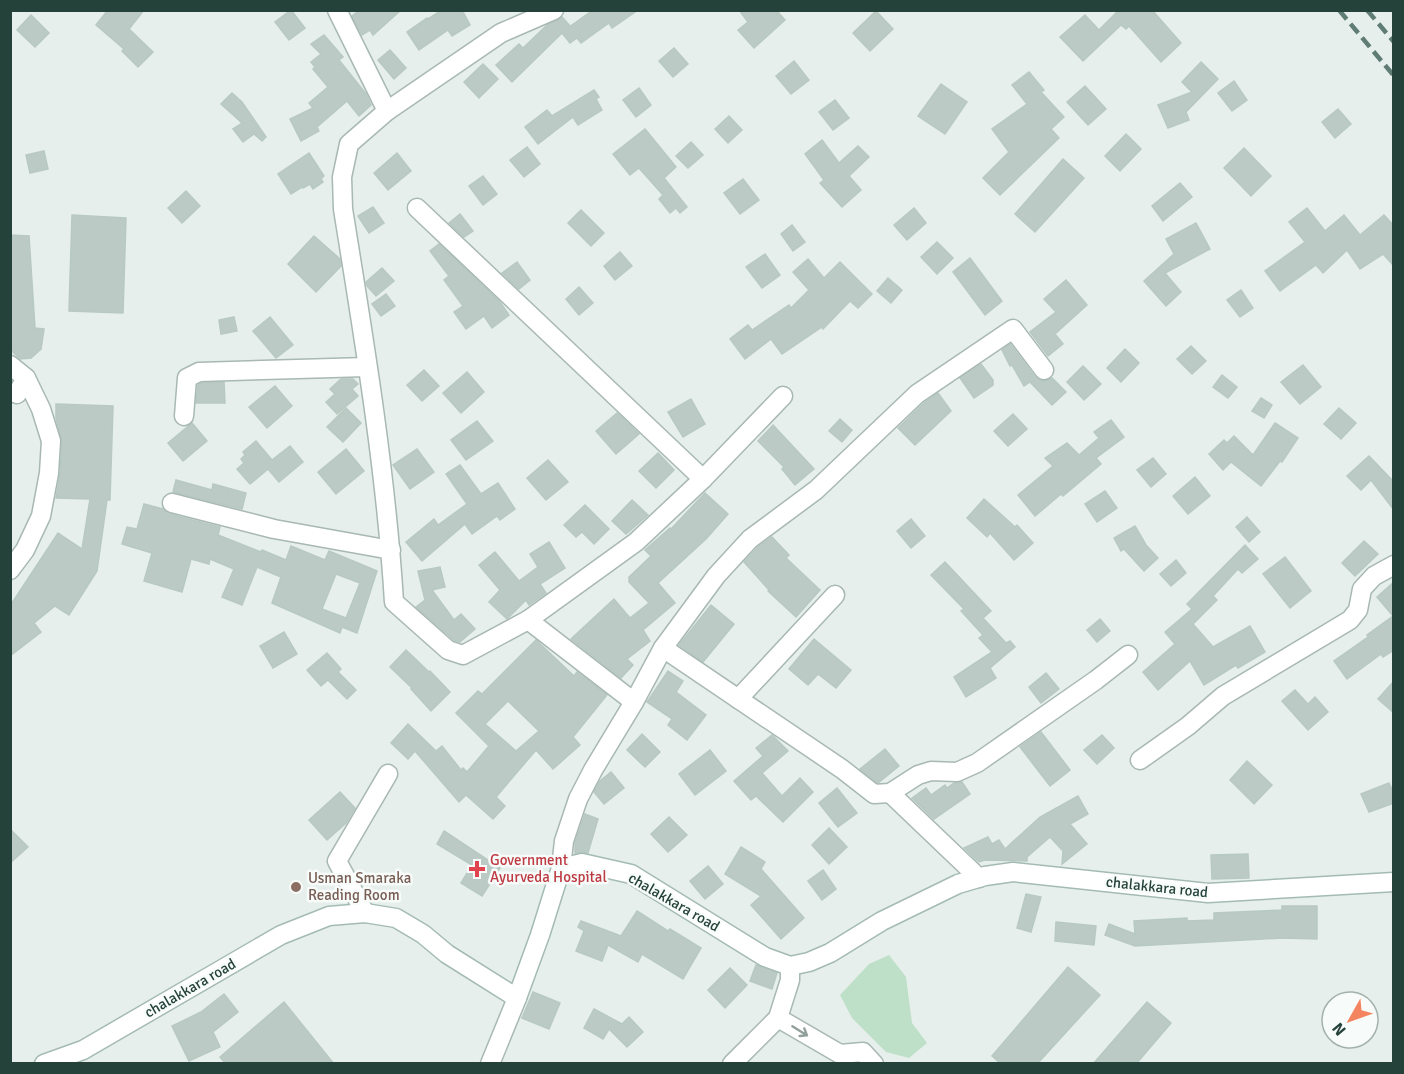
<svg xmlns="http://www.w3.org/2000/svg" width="1404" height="1074" viewBox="0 0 1404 1074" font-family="Signika,sans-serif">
<rect width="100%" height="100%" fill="#e6efeb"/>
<path fill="#bfe0c8" d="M889 955 906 977 912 1023 927 1043 909 1058 886 1052 852 1018 840 995 869 964Z"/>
<g fill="#bbcac4" stroke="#b8c9c2" stroke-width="1.5" fill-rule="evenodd">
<path d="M108 10H144L129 29 153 52 138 67 122 51 124 49 96 25Z"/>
<path d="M291 10 305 28 289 40 275 22Z"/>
<path d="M360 10H401L373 35 370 30 362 35 352 16Z"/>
<path d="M442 10H462L470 25 452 36 448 30 419 50 407 32 427 18 428 19Z"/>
<path d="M593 10H638L612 28 609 23 581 43 577 38 570 43 562 33 512 82 496 65 519 44 523 48 547 25 562 17 570 26 565 30Z"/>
<path d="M739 10H776L785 20 754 48 738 30 748 22Z"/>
<path d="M1119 10H1152L1181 43 1161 62 1129 26 1126 29 1121 25 1083 61 1060 37 1085 15 1099 30Z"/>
<path d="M876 11 893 29 870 51 853 33Z"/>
<path d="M31 15 49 33 35 47 17 30Z"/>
<path d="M324 35 343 57 339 60 366 94 371 105 359 116 347 101 317 127 319 131 301 141 290 119 313 108 309 103 328 87 313 69 315 67 311 62 321 54 311 44Z"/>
<path d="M674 48 688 64 673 77 659 61Z"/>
<path d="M390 50 406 68 394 79 378 60Z"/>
<path d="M794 61 809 80 791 94 776 76Z"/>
<path d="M1201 62 1218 79 1186 112 1189 120 1168 128 1158 105 1192 92 1182 82Z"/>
<path d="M483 64 498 79 479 98 464 82Z"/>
<path d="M1029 72 1044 90 1041 92 1064 117 1051 129 1059 138 1000 195 983 178 1009 152 992 129 1027 104 1012 85Z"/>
<path d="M1234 81 1247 100 1232 111 1218 93Z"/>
<path d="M941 84 967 102 945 134 918 116Z"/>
<path d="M1085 86 1106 109 1088 125 1067 102Z"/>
<path d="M639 88 651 105 636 117 623 100Z"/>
<path d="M594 90 599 97 596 99 602 110 578 125 573 117 538 144 525 127 547 110 552 116Z"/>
<path d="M232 93 242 102 266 137 262 141 254 134 243 142 233 129 242 123 221 104Z"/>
<path d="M835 100 849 118 833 130 819 112Z"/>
<path d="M1338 109 1351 124 1335 138 1322 122Z"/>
<path d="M729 116 742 130 728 143 715 129Z"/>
<path d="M645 129 676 167 664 178 687 207 680 213 676 208 670 213 659 199 663 195 639 168 630 175 613 154Z"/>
<path d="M1126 134 1141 149 1120 171 1105 156Z"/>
<path d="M822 140 839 163 858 146 869 157 849 176 861 190 842 207 820 183 824 180 805 154Z"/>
<path d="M691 142 703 155 688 168 676 156Z"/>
<path d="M527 147 540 164 524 177 510 160Z"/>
<path d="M1244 148 1271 176 1251 196 1224 168Z"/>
<path d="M44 151 48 169 30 173 26 155Z"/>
<path d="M309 153 324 176 321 179 323 182 313 189 310 184 303 188 302 187 291 194 278 174Z"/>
<path d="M397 153 411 171 388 190 374 173Z"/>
<path d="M1063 159 1084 178 1035 232 1015 214Z"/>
<path d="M483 176 497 194 483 205 469 186Z"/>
<path d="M743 179 759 200 740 214 724 193Z"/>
<path d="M1180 183 1192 197 1163 221 1152 206Z"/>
<path d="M186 191 200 206 182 223 168 208Z"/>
<path d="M373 207 384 223 369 233 358 216Z"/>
<path d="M914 208 926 223 907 240 894 225Z"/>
<path d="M1307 208 1325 231 1344 215 1360 235 1384 215 1394 226V266L1383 254 1360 269 1347 250 1323 273 1316 265 1280 291 1265 271 1305 242 1289 222Z"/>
<path d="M581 210 604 233 591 246 568 223Z"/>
<path d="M460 214 473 231 464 237 449 223Z"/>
<path d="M72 215 126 218 123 313 69 311Z"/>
<path d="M1196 223 1210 249 1165 273 1181 292 1166 306 1144 281 1174 254 1166 239Z"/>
<path d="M792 225 805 242 793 251 781 234Z"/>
<path d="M10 235 29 236 35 328 44 329 41 349 31 358 20 359 12 351 10 347Z"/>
<path d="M314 236 340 259 341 266 316 292 288 264Z"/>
<path d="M937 242 953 258 937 274 921 257Z"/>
<path d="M439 244 500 302 509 315 492 328 484 316 466 329 454 312 463 306 444 280 449 276 430 251Z"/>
<path d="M620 252 632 266 615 280 604 266Z"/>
<path d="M765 254 780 275 762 288 746 267Z"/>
<path d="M970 258 1002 301 985 315 953 272Z"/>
<path d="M808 259 824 278 840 262 872 294 858 308 850 301 823 329 822 327 782 354 771 339 745 359 730 339 748 325 752 330 789 305 791 308 809 290 793 272Z"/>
<path d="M517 262 530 280 519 289 502 273Z"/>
<path d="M382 268 394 281 376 296 367 286 366 282Z"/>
<path d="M888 278 902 290 891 303 877 291Z"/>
<path d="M1066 280 1087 305 1055 334 1063 344 1048 356 1030 332 1056 312 1044 299Z"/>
<path d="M579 287 593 303 579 315 566 299Z"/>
<path d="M1241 290 1253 308 1240 317 1227 300Z"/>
<path d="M386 294 395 306 381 316 372 304Z"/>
<path d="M234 317 237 331 221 334 219 320Z"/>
<path d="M270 317 293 345 276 358 253 331Z"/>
<path d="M1010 344 1035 377 1045 381 1052 378 1066 392 1052 405 1030 382 1024 386 1012 365 1010 366 1002 350Z"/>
<path d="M1191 346 1206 361 1192 374 1177 359Z"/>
<path d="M1125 349 1139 363 1121 382 1107 368Z"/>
<path d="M981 364 993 380V385L974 398 960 378Z"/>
<path d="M1303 365 1321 387 1300 404 1281 382Z"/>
<path d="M1083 366 1101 384 1084 400 1067 382Z"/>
<path d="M424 370 439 386 422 401 407 385Z"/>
<path d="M467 372 484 392 461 413 443 393Z"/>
<path d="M1222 375 1237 387 1228 398 1213 387Z"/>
<path d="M341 379H353L358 384 352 389 358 396 337 414 326 402 335 394 330 389Z"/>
<path d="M224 382 225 403H196L198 385 202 383Z"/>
<path d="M275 386 292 406 267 428 249 407Z"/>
<path d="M938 393 951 411 915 445 898 428 924 403Z"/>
<path d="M1261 398 1272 405 1264 418 1252 411Z"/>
<path d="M691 399 705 424 683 437 668 412Z"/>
<path d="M56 404 113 406 110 500H107L97 571 69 615 55 606 34 623 41 632 10 656V606L58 533 82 549 90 499 56 498 60 474 62 442 56 418Z"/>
<path d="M346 408 361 423 343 442 327 427Z"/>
<path d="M1339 408 1356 423 1341 439 1324 424Z"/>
<path d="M617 413 639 434 616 454 596 431Z"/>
<path d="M1013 414 1027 429 1008 446 994 431Z"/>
<path d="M840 419 852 430 842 442 829 431Z"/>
<path d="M1111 420 1124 437 1096 458 1101 464 1063 496 1061 494 1035 516 1018 495 1053 466 1045 458 1067 443 1079 455 1099 438 1094 432Z"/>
<path d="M477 421 493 441 466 460 451 440Z"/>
<path d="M192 423 207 441 183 461 168 443Z"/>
<path d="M1275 423 1298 438 1282 462 1280 461 1261 486 1231 462 1223 470 1209 454 1224 440 1227 443 1234 436 1253 455Z"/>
<path d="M773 425 814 469 795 485 782 469 784 467 758 441Z"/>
<path d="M256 441 272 460 290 446 303 462 279 482 268 469 250 484 237 469 244 463 241 459 245 455 243 452Z"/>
<path d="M346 449 364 471 336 494 318 472Z"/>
<path d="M417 449 434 472 410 489 393 465Z"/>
<path d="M658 453 674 470 656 488 639 471Z"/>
<path d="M1369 456 1394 482V510L1371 480 1361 490 1347 476Z"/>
<path d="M1153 458 1166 474 1151 487 1137 470Z"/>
<path d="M548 460 568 482 546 500 527 478Z"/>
<path d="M460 465 481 494 498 483 515 509 500 520 497 516 472 534 465 524 422 561 406 542 434 519 438 525 467 504 446 474Z"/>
<path d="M1195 477 1210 496 1188 514 1173 496Z"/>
<path d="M176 480 212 490 213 484 246 493 242 509 173 492Z"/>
<path d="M1105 491 1117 508 1097 522 1085 504Z"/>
<path d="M705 493 728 514 706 539 658 583 675 603 643 630 650 641 627 659 633 665 621 678 571 639 614 599 630 618 649 603 629 582V577L651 556 645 550 670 528 671 529Z"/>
<path d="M984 499 1015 527 1017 525 1033 543 1014 560 990 533 987 537 967 518Z"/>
<path d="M632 500 648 515 626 534 612 521Z"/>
<path d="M144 504 163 509 169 514 220 527 218 535 261 552 262 550 286 560 291 546 325 560 329 551 377 571 357 633 342 627 340 633 272 603 281 577 257 567 242 605 222 597 234 569 210 559 209 564 191 559 182 592 144 581 152 553 122 544 127 527 137 529ZM336 574 360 583 346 618 322 609Z"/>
<path d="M585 505 609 529 594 544 582 532 576 537 564 525Z"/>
<path d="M1247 517 1260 532 1249 542 1236 527Z"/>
<path d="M911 519 925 536 911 548 897 531Z"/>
<path d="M1135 526 1146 545 1158 558 1144 571 1124 549 1121 551 1114 538Z"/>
<path d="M772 537 789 555 786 558 820 590 796 617 768 591 769 590 744 562 758 547Z"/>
<path d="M1364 541 1378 554 1355 576 1342 563Z"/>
<path d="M549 542 565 568 540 584 546 593 529 605 526 600 507 619 489 602 500 590 479 565 495 552 519 581 538 567 530 554Z"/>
<path d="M1245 545 1258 559 1242 573 1238 569 1213 596 1217 600 1193 624 1213 647 1250 626 1265 652 1238 668 1236 665 1204 685 1190 661 1158 690 1143 672 1175 644 1165 632 1192 609 1187 604Z"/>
<path d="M1285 557 1311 591 1290 608 1263 574Z"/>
<path d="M1176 560 1186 573 1171 586 1160 574Z"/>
<path d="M945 562 991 611 983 618 1006 643 1010 641 1015 647 990 668 996 678 966 697 954 677 992 652 979 638 983 635 961 611 964 609 931 575Z"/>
<path d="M440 567 445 587 432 590 454 620 461 614 475 629 460 642 454 640 416 607 425 600 418 571Z"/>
<path d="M1394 582V650L1383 657 1381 654 1347 679 1334 661 1368 637 1367 635 1393 616 1377 597Z"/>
<path d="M711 605 734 624 703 662 679 645Z"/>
<path d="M1100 619 1110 631 1097 642 1087 630Z"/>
<path d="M284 632 297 654 273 668 260 646Z"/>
<path d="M814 639 851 670 836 688 818 674 808 685 789 669Z"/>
<path d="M536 640 574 676 577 672 607 695 573 737 580 745 553 769 536 750 496 797 505 806 493 819 466 795 459 802 415 751 408 759 391 743 408 724 436 751 442 746 461 770 463 768 467 772 489 746 456 713 478 691 482 694ZM508 701 539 731 516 751 485 724Z"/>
<path d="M406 650 429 672 430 671 450 692 431 711 411 689 412 688 390 667Z"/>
<path d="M327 653 341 669 338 672 356 690 347 699 328 680 321 686 307 670Z"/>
<path d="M668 671 683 681 676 692 706 715 687 740 668 725 672 719 647 702Z"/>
<path d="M1046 673 1059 689 1041 703 1029 687Z"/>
<path d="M1394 681V713L1378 699Z"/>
<path d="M1295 690 1308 704 1315 697 1328 712 1308 730 1282 701Z"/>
<path d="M1041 732 1070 770 1050 786 1020 747Z"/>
<path d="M642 734 660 752 645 767 627 750Z"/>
<path d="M772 735 788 751 762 773 782 796 800 778 813 792 783 822 756 796 751 800 734 781 763 756 756 748Z"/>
<path d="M1102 735 1114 748 1097 764 1084 750Z"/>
<path d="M885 749 899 766 878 783 860 769Z"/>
<path d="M710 750 726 771 695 795 679 774Z"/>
<path d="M1247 761 1272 785 1254 804 1230 780Z"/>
<path d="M611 772 624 788 604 804 594 792 600 781Z"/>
<path d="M962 782 970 794 934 819 912 798 926 788 931 795 945 785 947 788 954 783Z"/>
<path d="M1389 783 1394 794V803L1369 812 1361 794Z"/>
<path d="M837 788 857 813 838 827 819 803Z"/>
<path d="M340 792 355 808 346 823 327 840 309 820Z"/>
<path d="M1078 796 1088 814 1070 824 1087 844 1062 864 1063 851 1050 837 1027 857V861L985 860 979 862 964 848 988 837 992 844 999 840 1005 849 1040 817Z"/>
<path d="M585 814 598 819 588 853H575V843Z"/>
<path d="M669 817 687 835 668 852 651 834Z"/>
<path d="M829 828 847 847 829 864 812 845Z"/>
<path d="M10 829 28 847 10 863Z"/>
<path d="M444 831 500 868 482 896 461 883 472 865 437 844Z"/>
<path d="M741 847 765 862 761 869 804 918 781 939 751 905 761 896 725 874Z"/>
<path d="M1248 854 1249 878 1212 879 1211 855Z"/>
<path d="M708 866 723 884 705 899 690 881Z"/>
<path d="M823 870 836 889 822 900 808 881Z"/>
<path d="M1026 894 1041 897 1031 932 1017 928Z"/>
<path d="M1282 906H1317V939L1282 938 1135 946 1105 935 1109 924 1135 934 1134 921 1187 918V921L1214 920V913L1282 910Z"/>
<path d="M637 911 668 931 670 929 701 948 683 979 642 954 638 962 608 945 602 961 576 951 584 931 578 927 581 921 621 936Z"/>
<path d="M1056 922 1096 926 1094 945 1055 941Z"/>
<path d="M756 965 777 973 772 989 750 981Z"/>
<path d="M1068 967 1100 995 1037 1064H1001L992 1056Z"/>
<path d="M730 968 747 985 725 1008 708 990Z"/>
<path d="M533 992 560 1003 549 1029 522 1018Z"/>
<path d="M224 994 238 1012 213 1032 220 1047 189 1061 172 1026 201 1012Z"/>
<path d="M284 1002 334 1064H226L220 1057Z"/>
<path d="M1147 1002 1171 1023 1136 1064H1093Z"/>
<path d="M594 1009 622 1024 629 1017 643 1032 627 1047 609 1029 603 1039 584 1028Z"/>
</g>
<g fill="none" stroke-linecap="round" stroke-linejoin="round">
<defs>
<g id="street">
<path d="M337 10 387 111"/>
<path d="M554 10 501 33 387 111 349 144 342 177 343 209C364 339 386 471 394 602L448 650 463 655 528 620 636 542 703 479 783 396"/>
<path d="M417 208 703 479"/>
<path d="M10 365 26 378 41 409 51 441 49 473 41 516 25 550 10 570"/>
<path d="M17 394 26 378"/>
<path d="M184 416 187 378 199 372 367 367"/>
<path d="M172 503 274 529 391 550"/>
<path d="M528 620 634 702"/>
<path d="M663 648 842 769 874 794 890 793 918 775 931 771 957 772 977 763 1096 680 1128 655"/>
<path d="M738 699 835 595"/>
<path d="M1140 760 1188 726 1223 696 1350 620 1358 610 1362 589 1374 576 1394 565"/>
<path d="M890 793 979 878"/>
<path d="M561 868 564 841 578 799 593 770 634 702 663 648 716 576 750 539 816 490 917 394 1013 329 1044 370"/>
<path d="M365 913 337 861 388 774"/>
<path d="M790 966V980L778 1018 840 1054 863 1052 874 1064"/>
<path d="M490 1064 517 998"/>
<path d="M732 1064 778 1018"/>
</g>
<path id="secondary" d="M44 1064 83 1050 281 935 329 916 365 913 396 918 423 934 447 954 517 998 540 935 561 868 582 863 631 874 765 957 790 966 809 962 830 953 882 921 958 884 985 876 1013 872 1208 893 1394 882"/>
</defs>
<use href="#street" stroke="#a8b8b2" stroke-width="21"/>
<use href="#secondary" stroke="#a4bbb3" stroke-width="21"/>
<use href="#street" stroke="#fff" stroke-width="18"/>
<use href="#secondary" stroke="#fff" stroke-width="18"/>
<g stroke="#5f7d75" stroke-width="4.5" stroke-dasharray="12 6" stroke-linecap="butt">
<path d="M1339 10 1394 76"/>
<path d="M1367 10 1394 42"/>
</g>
</g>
<defs><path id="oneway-shaft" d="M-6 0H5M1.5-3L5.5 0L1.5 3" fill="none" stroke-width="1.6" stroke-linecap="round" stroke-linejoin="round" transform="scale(1.5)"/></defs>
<use stroke="#92a09c" href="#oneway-shaft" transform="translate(800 1031) rotate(32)"/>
<path fill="#e0444e" stroke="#f7fbf9" stroke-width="2" d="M474 860h6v6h6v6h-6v6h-6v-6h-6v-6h6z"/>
<circle fill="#8d6e63" stroke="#f7fbf9" stroke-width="2" cx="296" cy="887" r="6"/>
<g text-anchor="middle" stroke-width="5" stroke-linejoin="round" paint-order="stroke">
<g font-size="15" fill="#be3a42" stroke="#f7fbf9" text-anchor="start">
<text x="490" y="865">Government<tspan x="490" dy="17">Ayurveda Hospital</tspan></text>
</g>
<g font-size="15" fill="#785e54" stroke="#f7fbf9" text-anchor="start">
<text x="308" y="883">Usman Smaraka<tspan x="308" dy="17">Reading Room</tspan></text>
</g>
<g font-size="15" fill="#24423a" stroke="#f7fbf9">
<text transform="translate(1157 887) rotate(6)" y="5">chalakkara road</text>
<text transform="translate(674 902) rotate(30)" y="5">chalakkara road</text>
<text transform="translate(190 988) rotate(-30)" y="5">chalakkara road</text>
</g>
</g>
<rect width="1404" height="1074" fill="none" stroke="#24423a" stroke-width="24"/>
<g transform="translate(1350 1020) rotate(230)"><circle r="28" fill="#f7fbf9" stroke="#a3b1ad" stroke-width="1.5"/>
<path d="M0-4.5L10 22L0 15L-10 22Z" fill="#f4845f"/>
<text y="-9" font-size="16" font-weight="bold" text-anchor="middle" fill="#24423a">N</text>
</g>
</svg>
